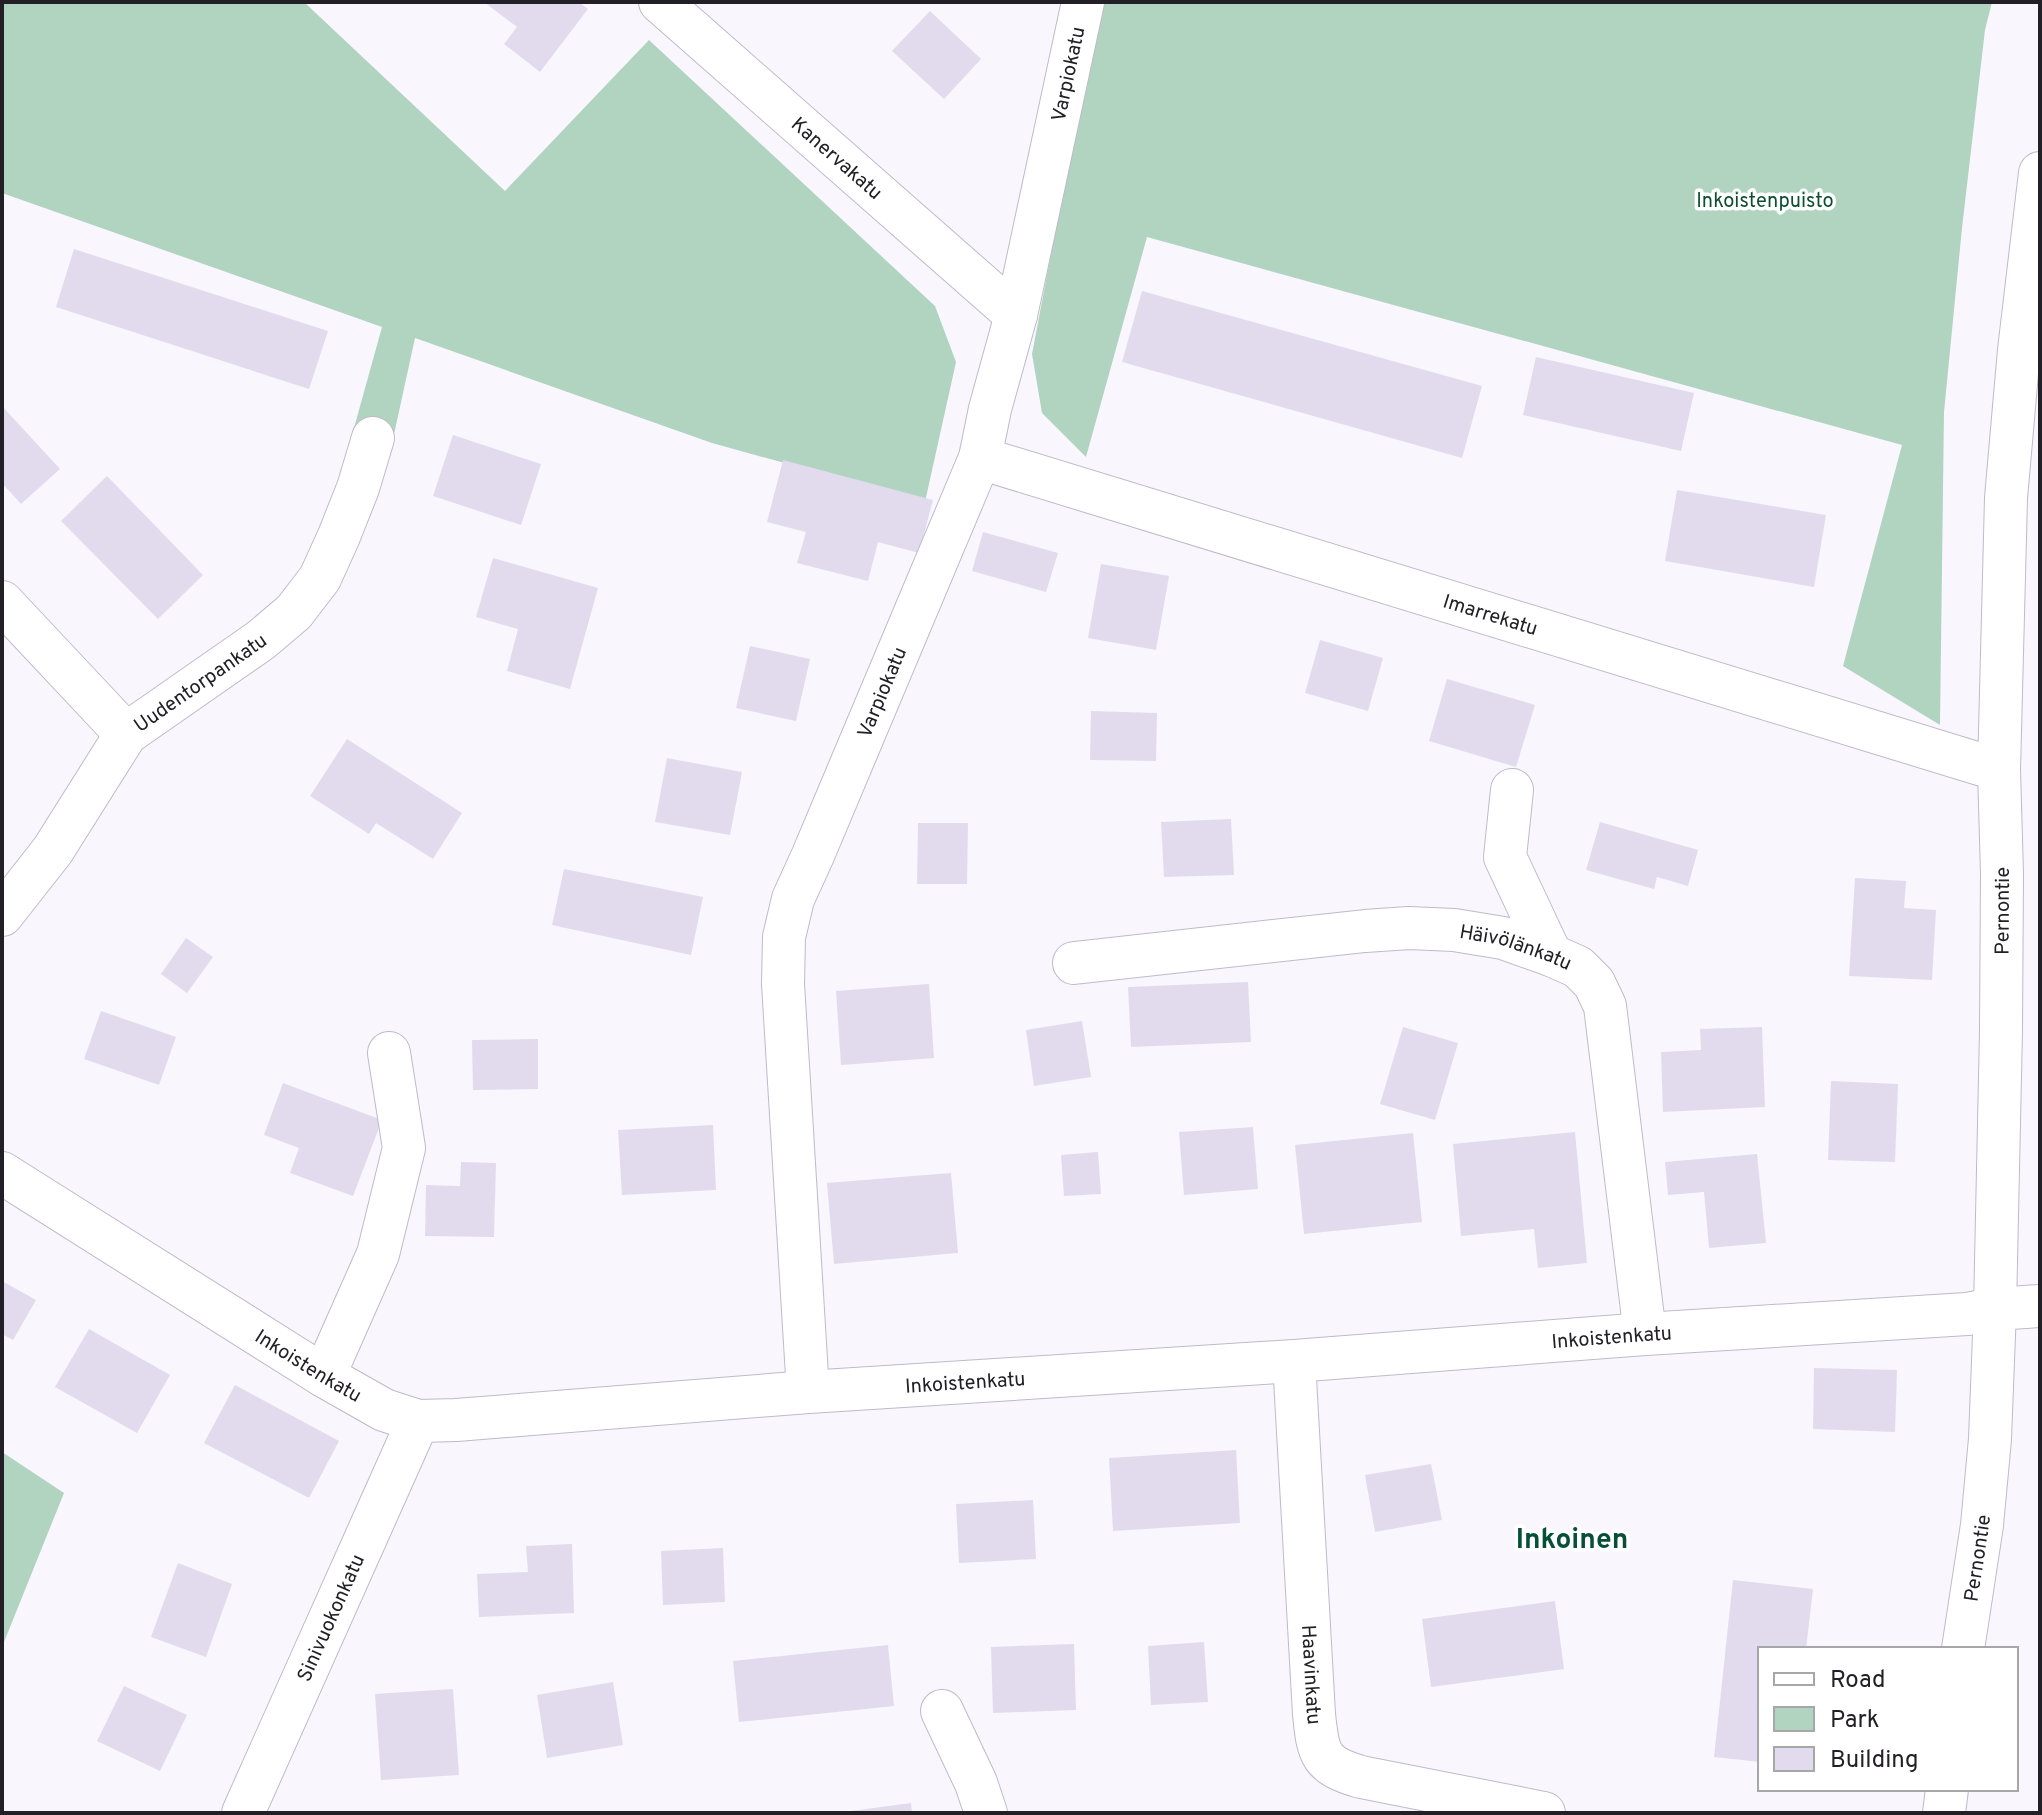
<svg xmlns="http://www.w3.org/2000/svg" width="2042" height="1815" viewBox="0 0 2042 1815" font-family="Overpass,sans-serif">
<rect width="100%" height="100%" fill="#f9f6fe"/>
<g fill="#b1d4c0">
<path d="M2 2H304L505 191 649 40 935 306 956 362 925 502 712 443 415 338 393 439 354 428 382 327 2 193Z"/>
<path d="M1099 2H1992L1985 30 1962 228 1944 412 1940 725 1843 666 1902 445 1147 237 1086 457 1042 413 1032 354Z"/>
<path d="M2 1452 64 1493 2 1647Z"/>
</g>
<g fill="#e2dbee">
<path d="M484 2H579L588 9 540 72 504 44 517 27Z"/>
<path d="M930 11 981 59 944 99 892 51Z"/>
<path d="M74 249 328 331 309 389 56 307Z"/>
<path d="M1142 291 1482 386 1462 458 1122 362Z"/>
<path d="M1536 357 1694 393 1681 451 1523 415Z"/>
<path d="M2 406 60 469 21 504 2 483Z"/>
<path d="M453 435 541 464 521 525 433 496Z"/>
<path d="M783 460 933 500 919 553 878 542 868 581 797 563 806 532 767 522Z"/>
<path d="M107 476 203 575 158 619 61 521Z"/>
<path d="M1677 490 1826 515 1814 587 1665 561Z"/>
<path d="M983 532 1058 553 1046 592 972 571Z"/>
<path d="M493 558 598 588 570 689 507 671 518 629 476 617Z"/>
<path d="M1101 564 1169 576 1156 650 1088 638Z"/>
<path d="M1320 640 1383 658 1368 711 1305 693Z"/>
<path d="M750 646 810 659 796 721 736 708Z"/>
<path d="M1447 679 1535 705 1516 767 1429 741Z"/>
<path d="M1091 711 1157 713 1156 761 1090 760Z"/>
<path d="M347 739 462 813 433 859 376 823 369 834 310 796Z"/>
<path d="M667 758 742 772 730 835 655 822Z"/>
<path d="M1231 819 1234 875 1164 877 1161 822Z"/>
<path d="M1600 822 1698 850 1688 886 1657 877 1654 889 1586 870Z"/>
<path d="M918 823H968L967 884H917Z"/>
<path d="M564 869 703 897 691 955 552 925Z"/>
<path d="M1855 878 1906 881 1904 908 1936 910 1932 980 1849 976Z"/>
<path d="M186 938 213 957 187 993 161 974Z"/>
<path d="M1248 982 1251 1042 1131 1047 1128 987Z"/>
<path d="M929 984 934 1058 841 1065 836 991Z"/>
<path d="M101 1011 176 1037 159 1085 84 1059Z"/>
<path d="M1082 1021 1091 1077 1034 1086 1026 1030Z"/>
<path d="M1403 1027 1458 1043 1435 1120 1380 1104Z"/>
<path d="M1762 1027 1765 1107 1663 1112 1661 1052 1701 1050 1700 1029Z"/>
<path d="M538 1039V1089L473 1090 472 1040Z"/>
<path d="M1831 1081 1898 1084 1895 1162 1828 1160Z"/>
<path d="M283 1083 382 1120 353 1196 290 1173 299 1148 264 1135Z"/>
<path d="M713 1125 716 1190 622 1195 618 1130Z"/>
<path d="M1253 1127 1258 1189 1184 1195 1179 1132Z"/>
<path d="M1575 1132 1587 1263 1538 1268 1534 1229 1461 1236 1453 1144Z"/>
<path d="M1413 1133 1422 1222 1304 1234 1295 1145Z"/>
<path d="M1098 1152 1101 1194 1064 1196 1061 1155Z"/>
<path d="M1757 1154 1766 1243 1709 1248 1704 1192 1668 1195 1665 1162Z"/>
<path d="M461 1162 496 1163 494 1237 425 1236 426 1185 460 1186Z"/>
<path d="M951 1173 958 1253 834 1264 827 1183Z"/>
<path d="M2 1281 36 1300 13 1340 2 1334Z"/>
<path d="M89 1329 170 1375 137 1433 55 1387Z"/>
<path d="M1814 1368 1897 1370 1895 1432 1813 1429Z"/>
<path d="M235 1385 339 1441 309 1498 204 1443Z"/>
<path d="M1236 1450 1240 1523 1113 1531 1109 1458Z"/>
<path d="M1431 1464 1442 1520 1375 1532 1365 1475Z"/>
<path d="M1033 1500 1036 1559 959 1563 956 1504Z"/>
<path d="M572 1544 574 1613 479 1617 477 1574 528 1572 526 1546Z"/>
<path d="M723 1548 725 1602 663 1605 661 1551Z"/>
<path d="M178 1563 232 1584 206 1657 151 1637Z"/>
<path d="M1733 1580 1813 1589 1806 1649H1760V1762L1714 1757Z"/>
<path d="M1555 1601 1564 1669 1431 1687 1422 1619Z"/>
<path d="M1204 1642 1208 1702 1151 1705 1148 1646Z"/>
<path d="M1074 1644 1076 1710 993 1713 991 1647Z"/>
<path d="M888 1645 894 1706 739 1722 733 1661Z"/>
<path d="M613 1682 623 1745 547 1758 537 1695Z"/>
<path d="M124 1686 187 1715 160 1771 97 1741Z"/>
<path d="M453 1689 459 1775 381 1780 375 1694Z"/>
<path d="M911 1803 912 1813H851V1811Z"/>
</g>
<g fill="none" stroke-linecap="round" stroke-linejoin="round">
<defs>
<g id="minor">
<path id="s1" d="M660 2 1016 315"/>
<path id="s2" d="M980 458 1999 770"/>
<path d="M2 602 126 734"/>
<path d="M1512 790 1505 857 1551 955"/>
<path id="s3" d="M2 915 53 850 126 734 261 640 294 612 320 578 339 536 358 488 373 438"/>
<path id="s4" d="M1074 963 1365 931 1409 928 1454 930 1503 938 1551 955 1578 967 1594 983 1605 1006 1645 1334"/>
<path id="s5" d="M2 1173 324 1376 384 1410 418 1421 456 1420 808 1392 1294 1361 1645 1334 1967 1314 1995 1309 2040 1306"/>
<path id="s6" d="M1294 1361 1314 1714C1318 1755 1320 1765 1361 1777L1544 1813"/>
<path d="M324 1376 378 1254 404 1148 389 1053"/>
<path id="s7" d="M808 1392 783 984 784 937 793 899 813 855 980 458 990 409 1016 315 1083 2"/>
<path id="s8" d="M1963 1649 1982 1525 1990 1439 1995 1309 2001 1030 2002 874 1999 770 2006 498 2019 350 2040 173"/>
<path d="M942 1711 976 1783 986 1813"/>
<path id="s9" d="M243 1813 418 1421"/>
<path d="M1944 1813 1947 1789"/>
</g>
</defs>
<use href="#minor" stroke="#c0b9cb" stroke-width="44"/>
<use href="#minor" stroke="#fff" stroke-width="42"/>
</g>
<g text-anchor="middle" stroke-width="7" stroke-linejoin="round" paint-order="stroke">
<g font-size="20" fill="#222026" stroke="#fff">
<text dy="7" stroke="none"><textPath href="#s7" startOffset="1368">Varpiokatu</textPath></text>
<text dy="7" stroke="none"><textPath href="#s1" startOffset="236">Kanervakatu</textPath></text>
<text dy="7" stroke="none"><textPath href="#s2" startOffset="534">Imarrekatu</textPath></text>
<text dy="7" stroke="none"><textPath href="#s3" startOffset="310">Uudentorpankatu</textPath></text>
<text dy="7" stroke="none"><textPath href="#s7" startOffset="720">Varpiokatu</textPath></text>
<text dy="7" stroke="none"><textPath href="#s8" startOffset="740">Pernontie</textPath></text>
<text dy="7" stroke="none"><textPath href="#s4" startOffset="446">Häivölänkatu</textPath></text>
<text dy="7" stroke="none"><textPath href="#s5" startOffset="1682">Inkoistenkatu</textPath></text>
<text dy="7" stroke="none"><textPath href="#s5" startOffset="362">Inkoistenkatu</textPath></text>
<text dy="7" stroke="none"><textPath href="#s5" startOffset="1034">Inkoistenkatu</textPath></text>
<text dy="7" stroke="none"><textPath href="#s8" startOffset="92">Pernontie</textPath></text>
<text dy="7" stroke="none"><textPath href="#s9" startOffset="214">Sinivuokonkatu</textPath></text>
<text dy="7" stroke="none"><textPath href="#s6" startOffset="314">Haavinkatu</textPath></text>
</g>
<g font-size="20" fill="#0c4e33" stroke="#fff">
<text x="1765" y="207">Inkoistenpuisto</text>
</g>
<g font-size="28" font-weight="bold" fill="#055036" stroke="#fff">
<text x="1572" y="1548">Inkoinen</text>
</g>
</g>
<rect width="2042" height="1815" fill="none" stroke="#222026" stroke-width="8"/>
<rect x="1758" y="1647" width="260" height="144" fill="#ffffff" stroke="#a7a6a8" stroke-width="2"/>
<rect x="1774" y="1673" width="40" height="12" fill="#ffffff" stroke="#a7a6a8" stroke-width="2"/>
<text x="1830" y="1687" font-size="24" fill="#222026">Road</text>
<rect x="1774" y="1707" width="40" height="24" fill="#b1d4c0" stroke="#a7a6a8" stroke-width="2"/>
<text x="1830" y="1727" font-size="24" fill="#222026">Park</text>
<rect x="1774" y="1747" width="40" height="24" fill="#e2dbee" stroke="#a7a6a8" stroke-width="2"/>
<text x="1830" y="1767" font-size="24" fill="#222026">Building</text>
</svg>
